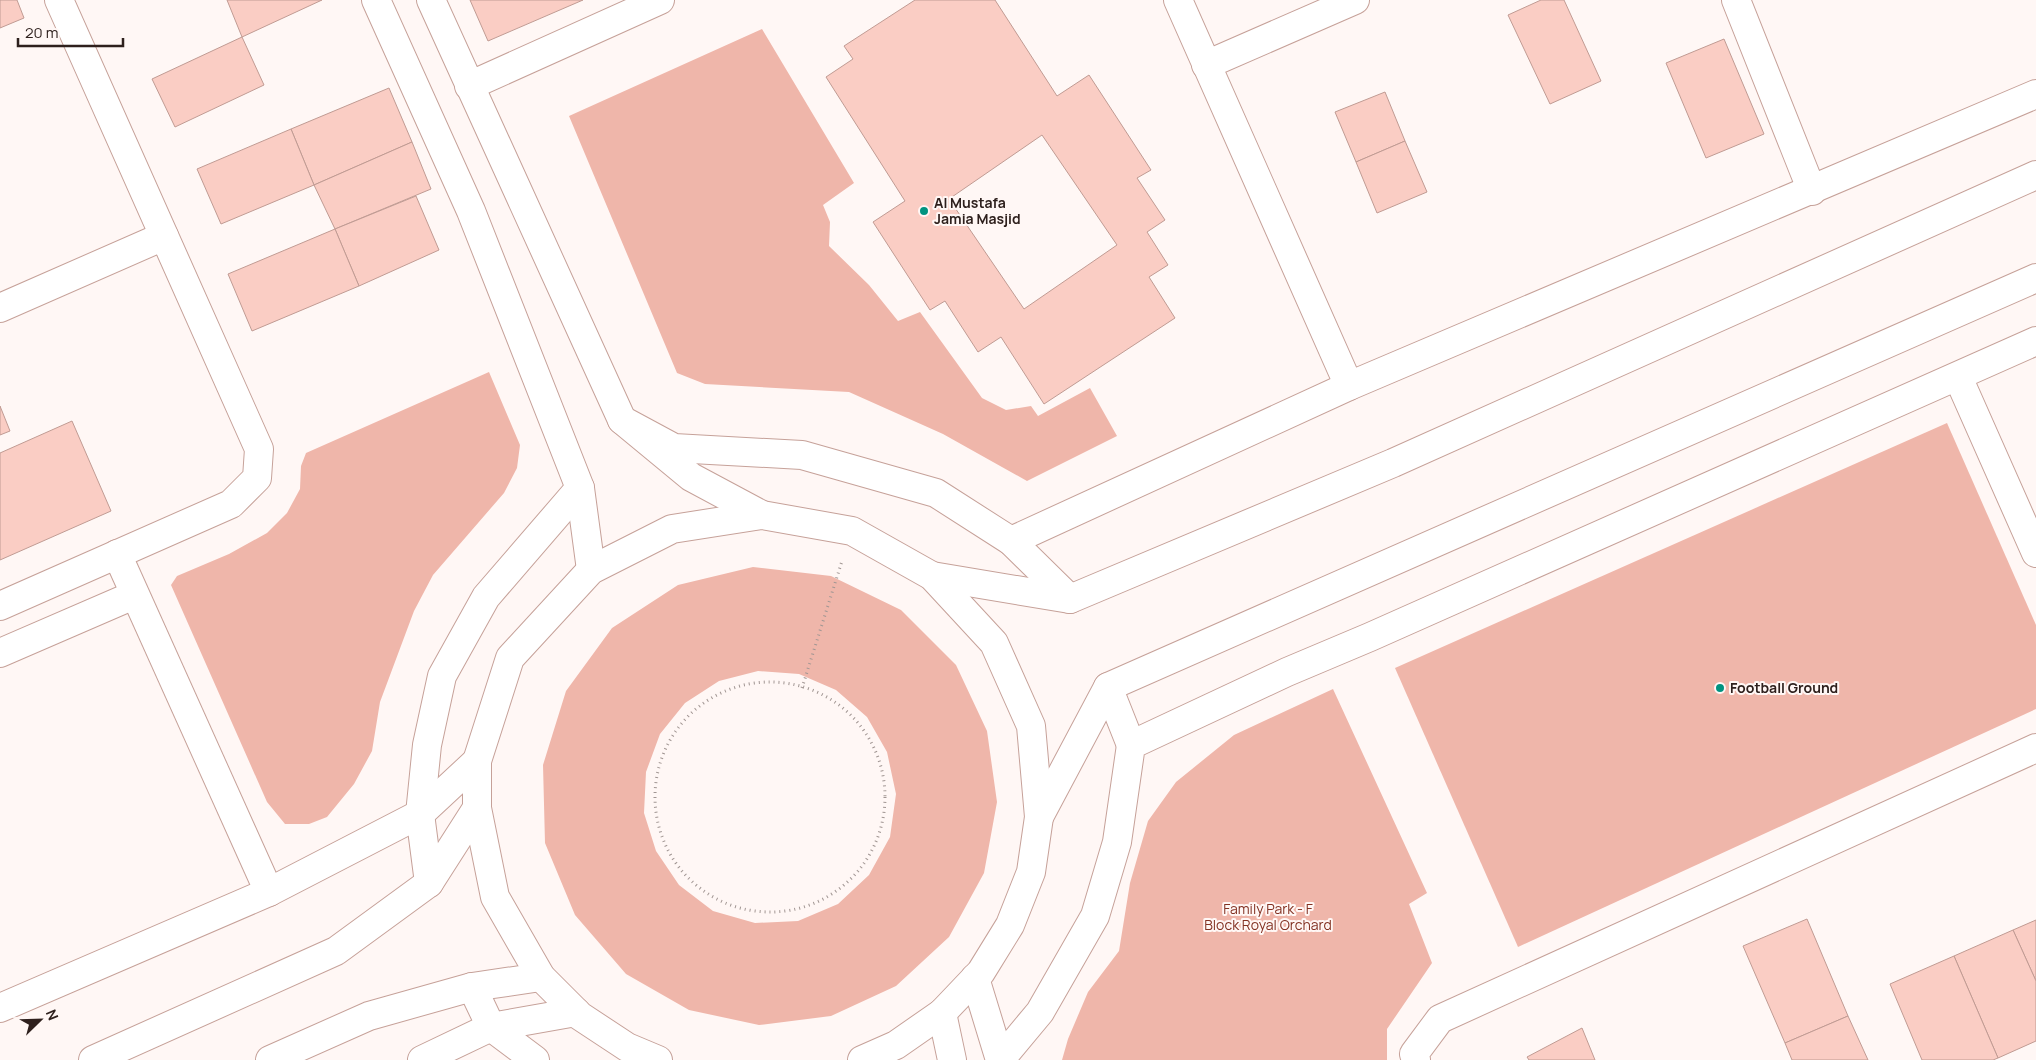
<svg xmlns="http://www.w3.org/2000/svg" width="2036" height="1060" viewBox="0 0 2036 1060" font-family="Manrope,sans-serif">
<rect width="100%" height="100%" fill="#fff7f5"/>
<g fill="#efb6aa" fill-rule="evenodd">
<path d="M762 29 854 183 823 205 830 222 829 246 869 285 898 321 920 312 982 398 1006 410 1031 406 1038 416 1090 388 1117 436 1027 481 943 434 849 392 705 384 677 373 569 116Z"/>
<path d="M489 372 520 445 517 468 504 493 433 575 414 611 380 702 372 751 354 784 327 817 309 824H285L267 802 171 585 177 576 229 554 267 533 287 513 300 489 301 466 306 453Z"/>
<path d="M1947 423 2036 625V709L1518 947 1395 668Z"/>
<path d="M753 567 831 576 901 610 956 665 987 731 997 802 984 873 949 937 896 986 831 1016 759 1025 689 1010 626 974 575 915 545 843 543 765 566 691 612 628 678 585ZM758 671 799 674 836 690 867 717 887 752 896 794 890 837 869 875 838 904 798 921 755 923 713 911 679 885 656 851 644 813 646 772 660 734 685 703 719 681Z"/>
<path d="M1333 689 1427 893 1409 904 1432 963 1387 1029V1060H1062L1068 1039 1088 992 1119 951 1130 883 1148 821 1176 782 1234 735Z"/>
</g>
<g fill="#facdc4" stroke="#c09b93" fill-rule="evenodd">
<path d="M0 0H17L24 18 0 28Z"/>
<path d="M227 0H322L242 37Z"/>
<path d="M470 0H583L488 41Z"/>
<path d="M915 0H995L1057 96 1089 75 1151 170 1137 178 1165 220 1147 232 1168 265 1149 277 1175 318 1044 404 1001 337 978 352 945 301 930 310 873 222 905 201 826 77 853 59 844 46ZM1042 135 1117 245 1024 309 949 199Z"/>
<path d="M1541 0H1564L1601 81 1550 104 1508 15Z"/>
<path d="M242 37 264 85 175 127 152 79Z"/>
<path d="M1724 39 1764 134 1706 158 1666 63Z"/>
<path d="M389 88 412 142 314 185 291 129Z"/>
<path d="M1385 92 1405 141 1356 162 1335 112Z"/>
<path d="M291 129 314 185 221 224 197 169Z"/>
<path d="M1405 141 1427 192 1377 213 1356 162Z"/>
<path d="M412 142 431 189 335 229 314 185Z"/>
<path d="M416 196 439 250 359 286 335 229Z"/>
<path d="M335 229 359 286 252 331 228 274Z"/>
<path d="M0 406 10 431 0 435Z"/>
<path d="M72 421 111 511 0 560V453Z"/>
<path d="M1807 919 1848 1016 1785 1043 1743 946Z"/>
<path d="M2036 920V981L2013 930Z"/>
<path d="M2013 930 2036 981V1041L1998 1058 1954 956Z"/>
<path d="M1954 956 1998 1058 1993 1060H1922L1890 984Z"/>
<path d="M1848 1016 1868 1060H1792L1785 1043Z"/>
<path d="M1582 1028 1595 1060H1529L1527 1057Z"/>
</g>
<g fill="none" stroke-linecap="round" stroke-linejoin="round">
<defs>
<g id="minor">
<path d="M376 0 471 211 580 488 591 570"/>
<path d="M431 0 622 420 691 477 762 515"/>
<path d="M1178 0 1349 386"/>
<path d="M1736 0 1812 191"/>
<path d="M1206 65 1355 0"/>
<path d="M469 86 660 0"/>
<path d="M0 308 164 236"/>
<path d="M1958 377 2036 553"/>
<path d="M622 420 674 448 802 455 936 493 1011 541 1349 386 2036 94"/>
<path d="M1011 541 1070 599"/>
<path d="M117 554 269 892"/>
<path d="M932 576 1070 599 1393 463 2036 175"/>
<path d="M0 606 231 504 257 478 259 449 59 0"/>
<path d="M0 653 134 595"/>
<path d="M1108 687 1131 745"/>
<path d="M1039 817 1108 687 2036 278"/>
<path d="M429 883 420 814 427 745 442 676 486 597 580 488"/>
<path d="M975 978 1000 1060"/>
<path d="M472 987 491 1027 535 1060"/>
<path d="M0 1008 269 892 420 814 477 761"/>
<path d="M942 1013 952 1060"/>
<path d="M93 1060 336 951 429 883 477 808"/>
<path d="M270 1060 369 1016 472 987 541 977"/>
<path d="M422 1060 491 1027 576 1012"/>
<path d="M658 1060 627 1047 580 1016 541 977 495 897 477 808V761L510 658 591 570 672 529 762 515 852 531 932 576 994 643 1031 726 1039 817 1031 872 1010 925 981 972 942 1013 896 1045 862 1060"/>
<path d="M1000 1060 1040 1012 1095 916 1117 842 1131 745 1287 672 1370 637 2036 341"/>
<path d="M1416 1060 1414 1054 1440 1019 2036 748"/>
</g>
</defs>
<use href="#minor" stroke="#c6a199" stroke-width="30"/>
<g stroke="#a19693" stroke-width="3" stroke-dasharray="1 4" stroke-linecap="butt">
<circle cx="770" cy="797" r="115"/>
<path d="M802 688 842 561"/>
</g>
<use href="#minor" stroke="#fff" stroke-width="28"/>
</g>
<g fill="#009380" stroke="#fff7f5" stroke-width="2">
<circle cx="924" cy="211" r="5"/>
<circle cx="1720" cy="688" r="5"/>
</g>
<g text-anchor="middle" stroke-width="4" stroke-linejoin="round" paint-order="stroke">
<g font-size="14" font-weight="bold" fill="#2e201d" stroke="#fff7f5" text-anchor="start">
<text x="934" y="208">Al Mustafa<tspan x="934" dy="16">Jamia Masjid</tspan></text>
<text x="1730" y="693">Football Ground</text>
</g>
<g font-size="14" fill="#833122" stroke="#fff7f5">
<text x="1268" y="914">Family Park - F<tspan x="1268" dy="16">Block Royal Orchard</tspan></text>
</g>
</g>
<g transform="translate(40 1020) rotate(67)" stroke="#fff7f5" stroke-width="4" paint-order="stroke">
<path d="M0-4L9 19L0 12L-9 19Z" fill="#2e201d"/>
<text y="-8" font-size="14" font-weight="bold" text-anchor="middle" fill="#2e201d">N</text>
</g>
<path d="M18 38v8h105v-8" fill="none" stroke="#2e201d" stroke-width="2.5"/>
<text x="25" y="38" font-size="15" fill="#2e201d" stroke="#fff7f5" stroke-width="4" paint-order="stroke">20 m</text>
</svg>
